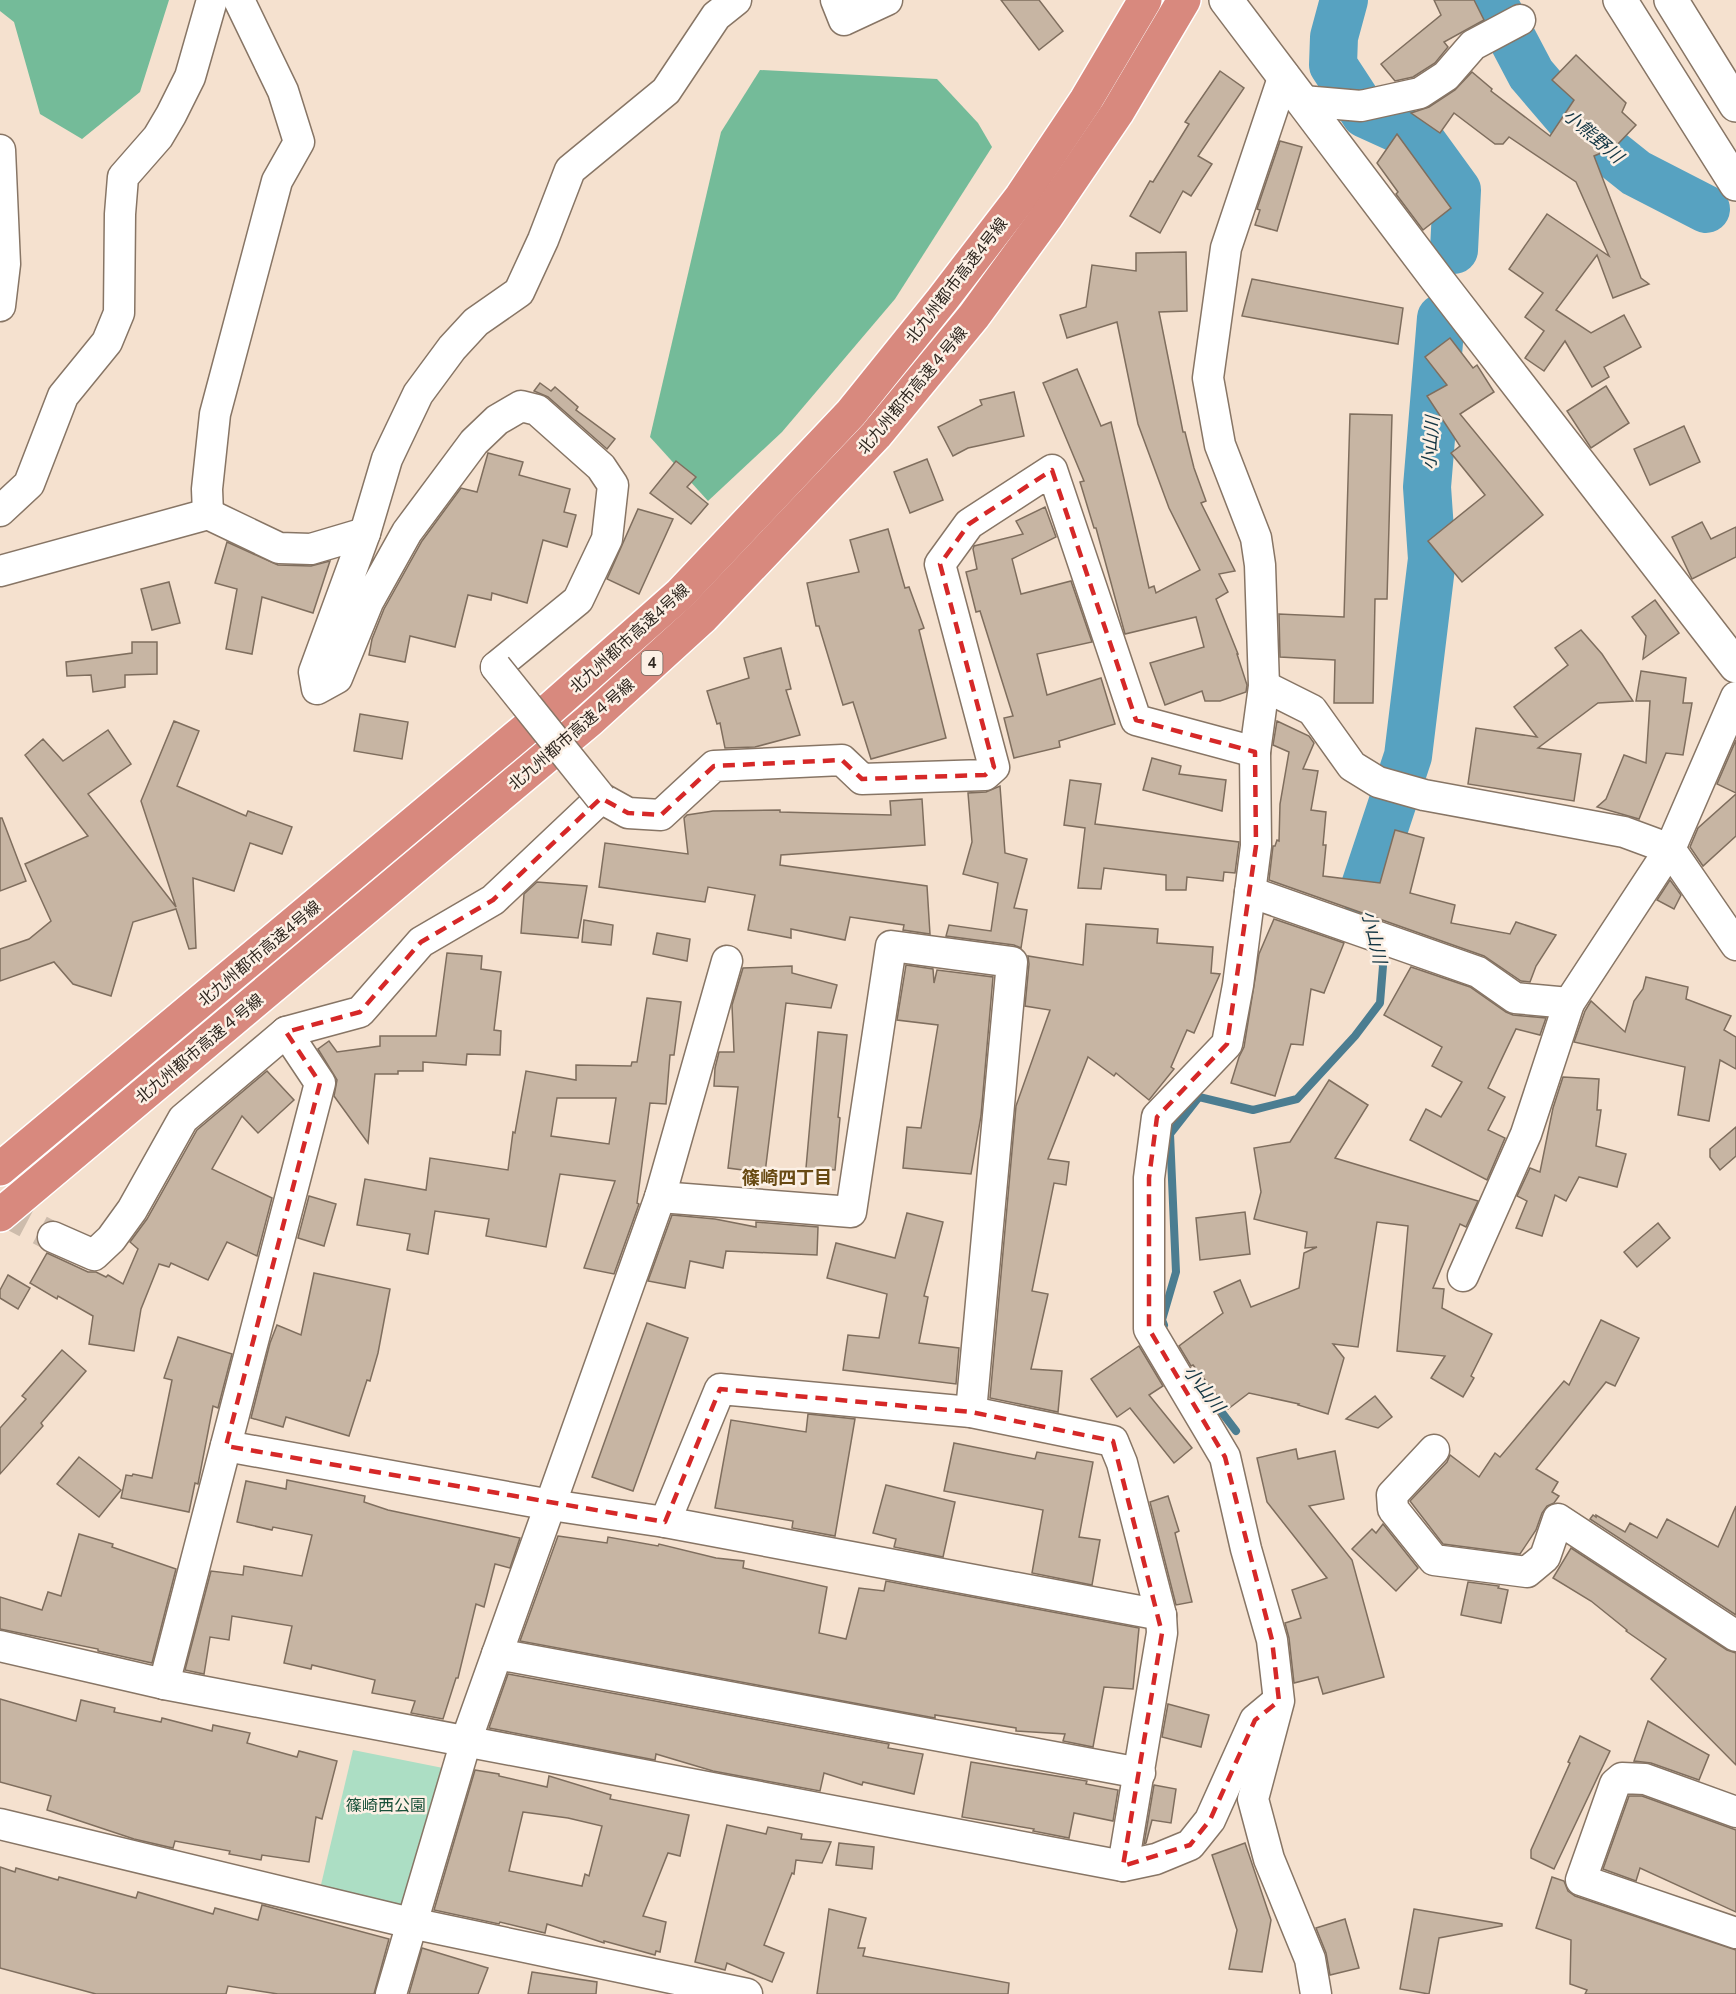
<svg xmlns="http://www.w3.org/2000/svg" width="1736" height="1994" viewBox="0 0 1736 1994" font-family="'Nunito Sans','Noto Sans JP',sans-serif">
<rect width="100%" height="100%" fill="#f5e1cf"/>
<path fill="#acdec4" d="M353 1750 443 1768 401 1908 320 1889Z"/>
<g fill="#74bb99">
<path d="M0 0H169L140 92 82 139 40 114 14 22 0 11Z"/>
<path d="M760 70 937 79 978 123 992 147 895 299 782 432 708 501 650 437 721 132Z"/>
</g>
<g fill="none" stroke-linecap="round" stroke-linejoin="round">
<g stroke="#4b7d91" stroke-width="8">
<path d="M1164 1325 1162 1320 1176 1272 1170 1134 1199 1097 1253 1110 1297 1099 1355 1036 1380 1003 1383 966 1376 942"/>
<path d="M1191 1372 1236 1431"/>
</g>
<g stroke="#57a2c1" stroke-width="48">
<path d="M1344 0 1334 37 1333 65 1365 114 1420 139 1457 190 1454 250"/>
<path d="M1492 0 1531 74 1572 122 1636 173 1706 209"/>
<path d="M1363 892 1408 756 1432 559 1427 487 1441 318"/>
</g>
</g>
<g fill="#c7b5a3" stroke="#7f6e5e" stroke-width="1.5" fill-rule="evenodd">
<path d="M1001 0H1039L1063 31 1039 50Z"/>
<path d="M1434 0H1474L1484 20 1444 42 1448 47 1435 63 1413 77 1395 81 1381 64 1441 15Z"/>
<path d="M1576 55 1626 103 1622 112 1636 125 1615 147 1594 156 1641 278 1649 284 1613 298 1597 255 1556 310 1591 333 1624 315 1641 347 1604 367 1609 377 1592 387 1565 341 1544 371 1525 358 1544 331 1525 317 1543 293 1509 269 1547 214 1609 256 1576 182 1509 137 1503 144H1495L1454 113 1440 133 1411 113 1429 107 1455 90 1472 72 1492 89 1491 91 1550 136 1574 100 1552 80Z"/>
<path d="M1220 71 1244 88 1198 156 1212 164 1191 196 1183 191 1160 233 1130 216 1150 181 1153 182 1189 124 1185 122Z"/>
<path d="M1397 134 1451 208 1423 230 1396 194 1398 192 1377 163Z"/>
<path d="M1280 141 1302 147 1277 231 1255 225 1260 210 1257 209Z"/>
<path d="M1186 252 1187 311 1159 312 1183 432H1185L1194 468 1206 501 1201 503 1235 571 1219 574 1228 592 1216 599 1238 654H1237L1247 685 1246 692 1220 701H1205L1202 691 1165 705 1150 663 1204 647 1196 617 1125 634 1096 528H1094L1080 482 1084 481 1043 383 1077 369 1101 426 1111 422 1149 588 1154 586 1156 593 1200 570 1169 508 1138 424 1117 322 1067 338 1060 315 1086 307 1092 265 1136 271V253Z"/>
<path d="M1252 279 1403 308 1398 344 1242 316Z"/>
<path d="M1450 338 1473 368 1477 365 1494 392 1460 414 1543 515 1462 582 1428 541 1485 495 1451 453 1460 446 1427 396 1447 385 1425 357Z"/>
<path d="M540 383 551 391 555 387 578 407 576 410 615 439 607 449 548 397 534 391Z"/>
<path d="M1606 386 1629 423 1591 448 1567 411Z"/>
<path d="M1014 392 1024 436 968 448 953 456 938 427 982 405 980 400Z"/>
<path d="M1350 414 1392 415 1387 599H1375L1373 703H1334L1335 660 1280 657 1279 614 1344 617Z"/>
<path d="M1684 426 1700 462 1650 485 1634 449Z"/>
<path d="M488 453 523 462 519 475 570 489 564 512 576 515 567 547 543 540 527 603 492 593 491 600 468 595 455 647 410 636 405 662 369 655 372 639 384 609 422 541 461 488 477 492Z"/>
<path d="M927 459 943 500 910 513 894 472Z"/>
<path d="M676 461 696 477 687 487 708 504 691 524 650 493Z"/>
<path d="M1045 507 1056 537 1012 559 1021 594 1071 581 1092 642 1037 654 1047 695 1101 678 1115 724 1059 741 1060 747 1014 758 1004 718 1013 716 980 611 976 612 966 572 977 569 973 549 974 546 1023 534 1016 521Z"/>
<path d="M638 509 673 519 639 594 607 579Z"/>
<path d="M1702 522 1711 539 1736 527V557L1692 579 1672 537Z"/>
<path d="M888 529 905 588 909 587 924 628 919 630 946 738 871 759 853 702 843 705 819 626H816L807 583 859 572 850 540Z"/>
<path d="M227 542 278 565 311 566 330 561 313 613 262 597 252 654 226 649 237 589 215 583Z"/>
<path d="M169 582 180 623 152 630 141 589Z"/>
<path d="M1655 600 1679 633 1643 659 1646 636 1632 617Z"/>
<path d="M1581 630 1602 654 1633 701 1598 703 1538 748 1581 754 1574 801 1468 784 1476 728 1537 737 1514 707 1568 665 1555 648Z"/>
<path d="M132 642H157V674L125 675V687L93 692 91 675 67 676 66 662 132 653Z"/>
<path d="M781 648 791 689 786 690 800 735 755 747 725 748 720 723 717 724 707 691 749 678 744 658Z"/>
<path d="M1641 671 1686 678 1683 703H1692L1683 755 1666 753 1639 819 1597 807 1606 799 1624 755 1646 763 1650 701H1636Z"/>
<path d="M360 714 408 722 402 759 354 751Z"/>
<path d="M174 721 199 731 177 786 246 816 248 811 292 827 282 854 250 843 234 891 193 878 196 948 189 949 176 909 133 922 111 996 73 984 54 962 0 981V949L29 939 51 921 25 864 88 836 25 755 43 739 63 761 108 730 131 764 88 794 176 907 141 801Z"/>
<path d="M1277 721 1309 736 1314 743 1303 769 1318 771 1311 810 1326 812 1323 845H1326L1323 876 1380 883 1395 830 1424 838 1410 893 1455 905 1451 923 1510 934 1516 922 1556 935 1536 966 1530 982 1521 981 1484 956 1269 880 1273 846H1275L1277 840 1279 841 1280 804 1289 752 1273 745Z"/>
<path d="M1736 740V793L1717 784Z"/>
<path d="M1152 758 1181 766 1179 774 1226 780 1222 811 1143 790Z"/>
<path d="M1070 780 1101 784 1095 824 1239 842 1235 873 1224 872 1223 881 1187 877 1186 890H1166V875L1104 868 1101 889 1078 888 1085 828 1064 825Z"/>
<path d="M1000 786 1005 853 1027 859 1014 908 1027 910 1021 948 1014 945 946 936 949 925 991 931 998 883 963 874 972 842 968 793 986 792Z"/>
<path d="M1736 794V836L1703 866 1690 847 1698 828Z"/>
<path d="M922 799 925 845 781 855 780 865 927 886 930 934 903 930 904 925 850 917 845 940 791 929V938L748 930 755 895 708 887 705 902 599 887 605 843 688 854 684 818 687 815 713 811 780 810V812L891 815 890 801Z"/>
<path d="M0 818H2L26 881 0 891Z"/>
<path d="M1670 880 1681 895 1674 909 1657 900Z"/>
<path d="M537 882 587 886 578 938 521 933 524 894Z"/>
<path d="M1274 919 1344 943 1324 993 1311 989 1303 1045 1291 1044 1275 1096 1231 1083 1239 1057 1244 1047 1259 954Z"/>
<path d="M584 920 613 925 611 945 582 942Z"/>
<path d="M1086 924 1158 929 1157 943 1213 947 1211 973 1220 974 1194 1033 1187 1030 1171 1067 1174 1069 1149 1100 1116 1073 1114 1076 1088 1057 1048 1159 1069 1162 1066 1185 1054 1183 1032 1291 1048 1294 1031 1369 1062 1371 1058 1412 990 1398 1016 1106 1050 1010 1025 1006 1029 964 1028 956 1083 965Z"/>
<path d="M657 933 690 939 687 961 653 954Z"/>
<path d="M447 953 482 956 481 969 501 972 494 1030 501 1031 500 1055 467 1054 466 1065 423 1062V1071H398V1074H375L368 1143 334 1096 337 1080 318 1049 329 1041 337 1052 380 1046V1036H436Z"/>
<path d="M906 965 933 969 934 983 937 970 993 977 981 1116 971 1174 903 1168 907 1127 921 1128 938 1025 897 1020Z"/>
<path d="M792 966V973L837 985 831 1008 786 1003 765 1173 728 1168 738 1087 714 1086 715 1068 719 1052H734L732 1005 743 968Z"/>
<path d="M1411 967 1470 987 1506 1012 1513 1015 1546 1018 1540 1035 1516 1029 1488 1088 1505 1097 1488 1130 1505 1138 1487 1180 1410 1140 1426 1109 1441 1117 1462 1082 1432 1066 1442 1047 1384 1015Z"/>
<path d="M1646 977 1688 987 1686 999 1731 1016 1724 1030 1736 1037V1069L1720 1060 1709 1121 1678 1115 1685 1067 1574 1042 1585 1011 1591 1001 1625 1032 1634 1001 1643 989Z"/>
<path d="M647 998 681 1002 674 1055H670L666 1104 650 1103 637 1203 639 1204 614 1274 584 1268 615 1181 560 1174 546 1247 486 1236 489 1219 435 1211 428 1254 407 1250 410 1234 357 1225 365 1179 426 1190 430 1158 508 1170 513 1132 515 1133 526 1071 576 1080V1065L631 1066 632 1062H637ZM557 1098H616L609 1144 551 1136Z"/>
<path d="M818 1032 847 1035 838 1117 840 1118 835 1170 806 1168Z"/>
<path d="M267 1071 294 1100 258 1133 242 1116 212 1169 272 1198 257 1256 227 1242 208 1280 171 1263 169 1267 159 1264 141 1309 134 1351 89 1344 93 1316 58 1296 57 1299 30 1283 47 1253 88 1272H96L106 1277 108 1275 123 1284 138 1249 130 1242 147 1219 197 1130Z"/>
<path d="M1563 1077 1599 1079 1597 1110H1601L1596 1146 1626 1154 1617 1187 1579 1177 1566 1201 1555 1195 1542 1236 1516 1228 1527 1201 1517 1196 1530 1168 1540 1172 1553 1108Z"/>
<path d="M1329 1080 1368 1105 1335 1158 1478 1201 1466 1227 1460 1224 1433 1288 1444 1289 1442 1308 1492 1334 1471 1376 1474 1378 1463 1397 1431 1378 1445 1356 1397 1351 1408 1226 1377 1222 1358 1347 1333 1344 1344 1358 1328 1414 1298 1405 1299 1404 1249 1393 1228 1409 1193 1365 1191 1366 1179 1346 1223 1313 1214 1292 1240 1280 1251 1307 1299 1288 1304 1253 1317 1247 1305 1248 1307 1232 1254 1219 1261 1192 1254 1148 1290 1142Z"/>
<path d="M1736 1127V1156L1720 1170 1710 1157V1149Z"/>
<path d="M309 1196 336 1204 324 1246 298 1238Z"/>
<path d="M1245 1212 1250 1254 1200 1260 1196 1218Z"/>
<path d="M907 1213 943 1222 924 1296 928 1297 919 1343 959 1348 956 1384 843 1370 848 1335 879 1338 887 1294 827 1278 836 1243 895 1258Z"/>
<path d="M672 1215 715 1219 756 1227V1222L818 1227 817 1255 726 1251 723 1268 690 1261 685 1288 648 1281Z"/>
<path d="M1658 1223 1670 1238 1637 1267 1624 1252Z"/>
<path d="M314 1273 390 1289 378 1353 370 1381 367 1380 349 1436 286 1417 283 1427 251 1418 270 1343 277 1325 301 1335Z"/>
<path d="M8 1275 30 1288 18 1309 0 1298V1290Z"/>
<path d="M1601 1320 1639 1338 1615 1386 1606 1382 1536 1469 1558 1482 1552 1492 1559 1496 1554 1503 1547 1506 1542 1513 1536 1530 1520 1554 1443 1544 1410 1501 1447 1462 1450 1455 1479 1477 1495 1453 1500 1457 1564 1381 1569 1385Z"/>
<path d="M647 1323 688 1338 633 1491 592 1477Z"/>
<path d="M178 1337 232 1354 218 1408 213 1406 198 1484 195 1483 189 1512 121 1498 126 1475 132 1476 133 1474 152 1478 172 1380 164 1378Z"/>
<path d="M1139 1346 1163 1386 1149 1395 1192 1448 1174 1463 1130 1408 1117 1417 1091 1379Z"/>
<path d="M62 1350 86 1371 41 1423 43 1426 0 1474V1428L26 1399 22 1396Z"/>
<path d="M1375 1396 1392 1417 1378 1428 1346 1419Z"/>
<path d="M808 1414 855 1419 835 1536 792 1528 793 1521 715 1508 731 1420 806 1432Z"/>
<path d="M954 1443 1035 1459 1037 1452 1093 1462 1079 1537 1100 1540 1092 1585 1032 1573 1043 1510 944 1491Z"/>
<path d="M1296 1449 1298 1459 1335 1451 1344 1499 1309 1506 1352 1560 1384 1677 1323 1694 1318 1677 1294 1683 1289 1638 1285 1623 1301 1618 1292 1590 1327 1578 1267 1502 1257 1458Z"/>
<path d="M79 1457 121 1490 99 1517 57 1484Z"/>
<path d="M287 1480 365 1496 364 1502 388 1510 520 1538 510 1568 495 1564 484 1607 476 1604 458 1678H456L443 1719 411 1713 415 1701 372 1693 375 1680 312 1665 311 1669 284 1663 292 1626 232 1616 229 1640 210 1637 204 1674 185 1670 211 1571 243 1575 244 1566 302 1576 312 1535 273 1527 272 1530 237 1522 246 1481 286 1489Z"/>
<path d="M886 1485 955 1502 943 1557 894 1547 896 1539 873 1533Z"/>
<path d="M1168 1496 1179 1531 1175 1533 1192 1602 1176 1605 1150 1502Z"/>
<path d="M1736 1506V1615L1590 1519 1593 1515 1596 1517V1515L1625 1532 1630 1523 1657 1538 1667 1519 1718 1547Z"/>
<path d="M1383 1524 1418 1568 1396 1591 1352 1549 1372 1529 1376 1533Z"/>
<path d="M79 1534 113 1544 112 1547 176 1569 152 1663 98 1651V1649L0 1629V1597L42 1610 48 1592 61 1596Z"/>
<path d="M558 1536 607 1543 608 1537 658 1546 659 1544 716 1558 744 1561 743 1568 827 1587 819 1633 846 1639 859 1588 884 1591 886 1581 1139 1628 1133 1689 1104 1687 1093 1747 1063 1741 1065 1734 1016 1731V1728L935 1715V1718L520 1641Z"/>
<path d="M1571 1548 1727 1650 1736 1653V1765L1651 1679 1666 1659 1626 1631 1627 1630 1591 1601 1553 1578Z"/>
<path d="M1468 1582 1499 1586 1498 1588 1508 1590 1501 1623 1461 1615Z"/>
<path d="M508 1674 889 1744 888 1748 923 1754 914 1794 863 1782 862 1785 824 1773 820 1791 713 1771 656 1754 655 1760 489 1728Z"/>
<path d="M0 1699 76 1721 81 1700 115 1708 114 1712 161 1722 162 1718 212 1731 213 1725 250 1733 247 1743 297 1757 299 1751 337 1761 322 1819 316 1817 309 1862 262 1855 261 1860 229 1854 230 1851 175 1841 173 1848 134 1839 47 1810 51 1796 0 1782Z"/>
<path d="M1168 1704 1209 1715 1201 1747 1162 1737Z"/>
<path d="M1648 1721 1709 1755 1699 1780 1651 1763 1634 1761Z"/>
<path d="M1580 1736 1610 1751 1554 1869 1531 1858V1850L1570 1763 1568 1762Z"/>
<path d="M971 1762 1087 1781 1086 1784 1118 1790 1113 1821 1074 1813 1069 1838 1033 1831 1034 1829 962 1817Z"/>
<path d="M475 1770 499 1774V1776L547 1787 549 1776 611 1795 610 1799 689 1815 680 1856 668 1853 643 1916 666 1922 660 1952 656 1951 655 1955 604 1941V1943L547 1924 545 1933 500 1922 499 1924 434 1910ZM523 1812 568 1818 602 1826 589 1876 585 1874 582 1886 509 1871Z"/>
<path d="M1154 1785 1176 1789 1171 1823 1152 1820 1146 1843 1144 1844Z"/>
<path d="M1629 1796H1642L1736 1830V1912L1640 1868 1636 1881 1603 1869Z"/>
<path d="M727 1825 766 1834 768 1827 802 1834 801 1839 831 1842 822 1863 796 1860 794 1874 792 1873 764 1945 784 1953 772 1982 727 1963 725 1970 695 1962Z"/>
<path d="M839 1843 874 1847 872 1869 836 1865Z"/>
<path d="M1245 1843 1271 1920 1262 1972 1229 1969 1237 1930 1212 1855Z"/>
<path d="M0 1867 15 1872 16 1868 58 1880 59 1877 136 1898 138 1892 213 1914 215 1908 258 1920 262 1905 389 1939 374 1994H278L228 1986 226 1994H96L0 1968Z"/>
<path d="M1552 1877 1564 1881 1568 1891 1575 1896 1736 1950V1994H1585L1587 1990 1570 1984 1571 1940 1536 1928Z"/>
<path d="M829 1909 866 1918 858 1948H865L863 1956 1009 1983 1008 1994H817Z"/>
<path d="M1414 1909 1502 1924V1926L1439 1938 1429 1994 1400 1989Z"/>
<path d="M1345 1919 1359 1968 1330 1975 1326 1953 1316 1928Z"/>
<path d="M422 1948 488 1968 478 1994H409Z"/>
<path d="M532 1972 597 1982 596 1994H528Z"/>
</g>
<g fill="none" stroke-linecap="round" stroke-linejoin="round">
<path stroke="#cdbcac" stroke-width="30" stroke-dasharray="30 15" stroke-linecap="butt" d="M0 1209 53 1237"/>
<defs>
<g id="minor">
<path d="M836 0 844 20 887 0"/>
<path d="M1284 75 1226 248 1208 378 1220 445 1256 538 1260 565 1264 686 1255 752 1256 846 1238 985 1227 1044 1157 1117 1149 1178V1329L1225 1457 1246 1549 1272 1640 1279 1701 1253 1799 1269 1859 1310 1959 1316 1994"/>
<path d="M1303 101 1361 106 1420 93 1446 76 1473 45 1520 20"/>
<path d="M0 150 5 264 0 306"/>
<path d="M0 511 29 484 63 396 107 342 119 313 120 214 123 177 158 137 171 115 190 77 212 0"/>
<path d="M208 514 207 489 215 414 277 181 299 142 283 91 239 0"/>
<path d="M0 571 208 514 279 548 311 549 365 533"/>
<path d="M496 667 578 600 607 539 613 485 601 467 537 410 521 406 497 420 474 442 407 532 368 602 337 678 317 689 314 672 365 533 387 459 418 394 452 348 476 322 519 292 543 240 570 170 666 91 716 16 736 0"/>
<path d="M1264 686 1312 710 1352 766 1378 782 1424 795 1624 832 1670 849 1736 945"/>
<path d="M1250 892 1478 972 1515 998 1569 1003"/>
<path d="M660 1197 851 1212 891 946 1012 962 971 1412"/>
<path d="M53 1237 94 1255 111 1239 132 1210 183 1119 286 1032 360 1012 421 942 493 900 601 798 628 813 661 815 714 766 842 760 862 779 985 775 994 767 940 564 969 524 1052 470 1136 720 1255 752"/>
<path d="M1463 1276 1526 1134 1569 1003 1670 849 1736 697"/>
<path d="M226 1446 551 1505 665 1522 1161 1615"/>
<path d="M1434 1450 1392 1495 1393 1509 1434 1560 1527 1572 1545 1557 1558 1519 1736 1636"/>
<path d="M665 1522 720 1389 971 1412 1113 1441 1122 1463 1161 1615 1162 1633 1123 1866"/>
<path d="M0 1646 164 1684 1123 1866 1156 1859 1190 1845 1210 1820 1255 1720 1273 1705"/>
<path d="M497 1654 1140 1773"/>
<path d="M164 1684 320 1083 286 1032"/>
<path d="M1736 1812 1645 1779 1622 1778 1615 1784 1581 1880 1736 1933"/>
<path d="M0 1824 411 1923 747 1994"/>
<path d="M391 1994 466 1741 660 1197 727 961"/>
</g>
<g id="tertiary">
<path d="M1226 0 1439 282 1736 666"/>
<path d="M1620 0 1736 184"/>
<path d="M1671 0 1736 105"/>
</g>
<g id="motorway">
<path d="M0 1169 551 708 680 594 851 413 942 300 1021 197 1086 100 1145 0"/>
<path d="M0 1215 590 720 703 617 876 435 974 316 1047 216 1117 113 1184 0"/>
</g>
</defs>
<use href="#minor" stroke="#877565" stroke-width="33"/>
<use href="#tertiary" stroke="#877565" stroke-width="36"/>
<use href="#motorway" stroke="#fff" stroke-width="36"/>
<use href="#minor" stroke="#fff" stroke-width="30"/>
<use href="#tertiary" stroke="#fff" stroke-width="33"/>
<use href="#motorway" stroke="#d8897e" stroke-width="33"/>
<defs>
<path id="minor-bridge" d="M496 667 601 798"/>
</defs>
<use href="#minor-bridge" stroke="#877565" stroke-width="33" stroke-linecap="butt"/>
<use href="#minor-bridge" stroke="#fff" stroke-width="30"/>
</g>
<path fill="none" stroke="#d62828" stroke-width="4.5" stroke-dasharray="12 8" stroke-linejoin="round" d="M1052 470 1136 720 1255 752 1256 846 1227 1044 1157 1117 1149 1178V1329L1225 1457 1272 1640 1279 1701 1255 1720 1210 1820 1190 1845 1123 1866 1162 1633 1113 1441 971 1412 720 1389 665 1522 226 1446 320 1083 286 1032 360 1012 421 942 493 900 601 798 628 813 661 815 714 766 842 760 862 779 985 775 994 767 940 564 969 524Z"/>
<g text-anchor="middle" stroke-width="5" stroke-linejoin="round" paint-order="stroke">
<rect fill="#fcf0e5" stroke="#6c635b" stroke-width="1.5" x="641.5" y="651" width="21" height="24" rx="4.5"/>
<g font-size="15" font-weight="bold" fill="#2f2720">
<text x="652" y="668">4</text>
</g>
<g font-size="16" fill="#2f2720" stroke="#fcf0e5">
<text transform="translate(956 280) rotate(-52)" y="6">北九州都市高速4号線</text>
<text transform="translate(912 390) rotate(-50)" y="6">北九州都市高速４号線</text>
<text transform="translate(629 638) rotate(-42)" y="6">北九州都市高速4号線</text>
<text transform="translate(571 734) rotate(-41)" y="6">北九州都市高速４号線</text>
<text transform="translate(259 953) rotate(-40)" y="6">北九州都市高速4号線</text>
<text transform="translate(199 1048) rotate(-40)" y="6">北九州都市高速４号線</text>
</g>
<g font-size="16" fill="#185039" stroke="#fcf0e5">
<text x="386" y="1811">篠崎西公園</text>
</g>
<g font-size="18" font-style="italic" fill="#133644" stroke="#fcf0e5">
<text transform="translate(1593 136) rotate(41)" y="6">小熊野川</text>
<text transform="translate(1431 443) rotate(-86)" y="6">小山川</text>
<text transform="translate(1374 937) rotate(77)" y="6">小山川</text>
<text transform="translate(1204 1389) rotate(52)" y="6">小山川</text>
</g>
<g font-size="18" font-weight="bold" fill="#674912" stroke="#fcf0e5">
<text x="787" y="1184">篠崎四丁目</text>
</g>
</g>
</svg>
